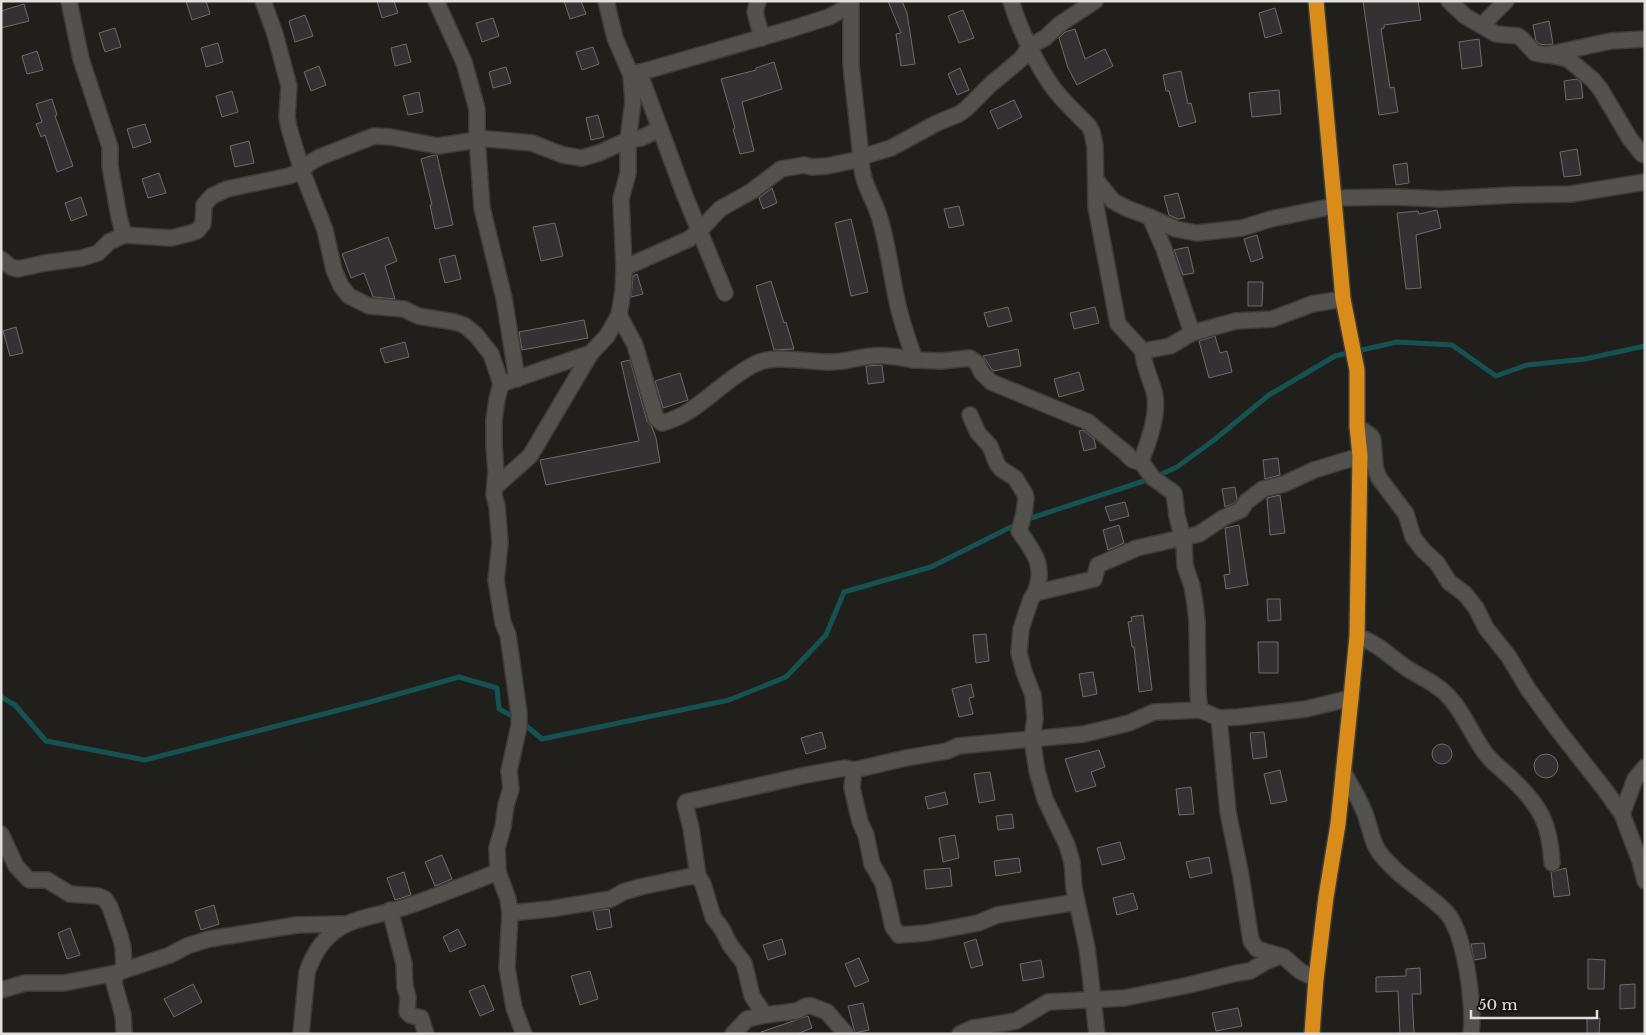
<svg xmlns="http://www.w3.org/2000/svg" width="1646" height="1035" viewBox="0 0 1646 1035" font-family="'Libre Baskerville',serif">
<rect width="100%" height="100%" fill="#211f1c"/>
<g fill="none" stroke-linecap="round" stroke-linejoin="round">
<g stroke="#155252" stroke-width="5">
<path d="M1025 520 1153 478 1177 467 1214 440 1269 395 1335 356 1397 342 1452 345 1496 376 1527 365 1585 359 1645 346"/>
<path d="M1 697 15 705 46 741 145 760 370 702 459 677 497 688 499 709 516 718"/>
<path d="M523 723 542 739 729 700 786 677 826 635 844 592 931 567 1017 524"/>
</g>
</g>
<g fill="#353132" stroke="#6f6a6c">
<path d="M186 1H206L210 14 192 20Z"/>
<path d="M377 1H394L398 13 382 18Z"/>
<path d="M564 1H581L586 14 570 19Z"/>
<path d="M888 1H902L907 13 915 64 901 66 896 34 901 33Z"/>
<path d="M1363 1H1418L1421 20 1384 25V28L1381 29 1390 88 1394 87 1398 112 1379 115Z"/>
<path d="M24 4 29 21 1 28V11Z"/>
<path d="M1275 8 1282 33 1265 38 1259 13Z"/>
<path d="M963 10 974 38 959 43 948 16Z"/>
<path d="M305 15 313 36 295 42 289 21Z"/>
<path d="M493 18 499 36 482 42 476 23Z"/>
<path d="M1549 21 1553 44 1546 45 1540 44 1536 41 1533 25Z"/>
<path d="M115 28 121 47 105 52 99 33Z"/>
<path d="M1075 29 1085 59 1105 49 1113 66 1077 85 1068 68 1059 38 1065 32Z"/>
<path d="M1479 39 1482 66 1462 69 1459 42Z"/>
<path d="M218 43 223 62 206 67 201 48Z"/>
<path d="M406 44 411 62 395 66 391 48Z"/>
<path d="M593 47 599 64 582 70 576 52Z"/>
<path d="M37 51 43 70 27 74 22 56Z"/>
<path d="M774 62 782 89 742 102 754 151 740 154 733 129 735 128 721 79 756 70V68Z"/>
<path d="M319 66 326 85 311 91 304 72Z"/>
<path d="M506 67 511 83 493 88 489 72Z"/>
<path d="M960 68 969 90 957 95 948 74Z"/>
<path d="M1181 71 1188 104 1191 103 1196 122 1179 127 1169 91H1166L1163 75Z"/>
<path d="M1577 79 1581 82 1583 98 1566 100 1564 81Z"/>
<path d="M1279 90 1281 114 1252 117 1249 93Z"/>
<path d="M232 91 238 112 222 117 216 96Z"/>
<path d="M419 92 423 112 408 115 403 96Z"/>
<path d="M52 99 57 115 55 116 73 166 57 172 45 135 41 137 36 124 42 122 36 104Z"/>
<path d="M1014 100 1022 117 998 129 990 111Z"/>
<path d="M598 115 604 137 591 140 586 118Z"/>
<path d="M145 124 151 142 133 148 127 129Z"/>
<path d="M249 141 254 163 235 167 230 146Z"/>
<path d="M1577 149 1581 175 1564 177 1560 152Z"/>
<path d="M434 155H437L453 225 435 229 430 205H432L421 159Z"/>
<path d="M1407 163 1409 183 1396 185 1393 165Z"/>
<path d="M159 173 166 193 148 198 142 179Z"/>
<path d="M772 188 777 203 763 209 759 198Z"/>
<path d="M1178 193 1185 218 1178 219 1169 215 1164 196Z"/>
<path d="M81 197 87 215 71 221 65 203Z"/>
<path d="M959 206 964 225 949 228 944 209Z"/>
<path d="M1437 210 1441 228 1416 235 1421 288 1406 289 1397 213 1418 211 1419 214Z"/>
<path d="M851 219 868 292 851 296 835 223Z"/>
<path d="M555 223 563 256 541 261 533 227Z"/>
<path d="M1257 235 1263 258 1251 262 1244 239Z"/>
<path d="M388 237 397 261 385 266 395 299 373 297 364 273 351 278 342 254Z"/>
<path d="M1188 247 1194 273 1183 275 1174 250Z"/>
<path d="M455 255 461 279 445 283 439 259Z"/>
<path d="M637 274 643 294 631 297 633 276Z"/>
<path d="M771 281 784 323 786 322 794 349 774 350 756 286Z"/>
<path d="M1248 282H1263L1262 306H1248Z"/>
<path d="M1008 307 1012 321 988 327 984 313Z"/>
<path d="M1095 307 1099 323 1074 329 1070 313Z"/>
<path d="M584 320 588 338 522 350 519 332Z"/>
<path d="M16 327 23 353 10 356 3 331Z"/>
<path d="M1215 336 1220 353 1227 351 1232 372 1209 378 1199 341Z"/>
<path d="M405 342 409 357 385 363 380 349Z"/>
<path d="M1018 349 1021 366 993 371 983 356Z"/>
<path d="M630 360 647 421 652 427 656 438 660 462 546 485 540 460 639 441 621 362Z"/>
<path d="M882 365 884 382 868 384 866 366Z"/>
<path d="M1079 372 1084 390 1059 397 1054 379Z"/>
<path d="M680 373 688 400 663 408 655 381Z"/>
<path d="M1083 430 1094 439 1096 448 1084 451 1079 431Z"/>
<path d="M1278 458 1280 475 1265 479 1263 460Z"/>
<path d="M1235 487 1237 499 1235 503 1225 507 1222 489Z"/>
<path d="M1280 495 1285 533 1270 535 1267 498Z"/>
<path d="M1125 502 1129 516 1110 521 1105 507Z"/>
<path d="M1119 525 1124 543 1108 550 1103 530Z"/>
<path d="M1239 525 1248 585 1226 589 1224 575 1230 574 1225 528Z"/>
<path d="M1267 599H1280L1281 620 1268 621Z"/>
<path d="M1143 615 1152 690 1139 692 1134 647H1132L1128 622 1132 621 1131 617Z"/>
<path d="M986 634 989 661 976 663 973 635Z"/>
<path d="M1258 642H1278V673H1259Z"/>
<path d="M1093 672 1097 694 1083 697 1079 674Z"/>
<path d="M971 684 974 697 969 698 973 714 959 717 952 689Z"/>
<path d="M822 732 826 748 806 754 801 738Z"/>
<path d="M1264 732 1267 757 1253 759 1250 733Z"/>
<circle cx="1442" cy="754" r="10"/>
<path d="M1099 750 1105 767 1091 772 1096 786 1076 792 1065 759Z"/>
<circle cx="1546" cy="766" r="12"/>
<path d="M1280 770 1287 801 1271 804 1264 774Z"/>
<path d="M990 772 995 800 979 803 974 774Z"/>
<path d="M1191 787 1194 814 1179 815 1176 789Z"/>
<path d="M945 792 948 804 928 809 925 797Z"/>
<path d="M1012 814 1014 828 998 830 996 816Z"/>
<path d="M955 835 959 858 943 862 939 838Z"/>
<path d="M1120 842 1125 859 1102 865 1097 848Z"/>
<path d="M442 855 452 879 435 886 425 862Z"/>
<path d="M1209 857 1212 873 1190 878 1186 862Z"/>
<path d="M1019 858 1021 872 996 876 994 861Z"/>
<path d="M950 868 952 886 926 889 924 870Z"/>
<path d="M1566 868 1570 895 1554 897 1551 872Z"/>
<path d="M404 872 411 895 395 900 387 878Z"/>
<path d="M1133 893 1138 909 1117 915 1113 898Z"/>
<path d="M214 905 219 924 201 930 195 911Z"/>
<path d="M609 909 612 927 597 930 593 911Z"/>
<path d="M70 928 80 955 67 959 58 933Z"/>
<path d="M458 929 466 945 450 952 443 937Z"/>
<path d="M782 939 786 954 768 960 763 945Z"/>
<path d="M976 939 983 965 971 968 964 943Z"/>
<path d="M1484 943 1486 958 1474 960 1471 944Z"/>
<path d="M859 958 869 981 855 987 845 964Z"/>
<path d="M1588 959 1605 960 1604 989H1588Z"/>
<path d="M1041 960 1044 977 1023 981 1020 964Z"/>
<path d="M1420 968 1421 994H1412L1414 1034H1400L1398 991 1376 992V977L1406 976V969Z"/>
<path d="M590 971 598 999 580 1005 571 976Z"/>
<path d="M193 984 202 1002 174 1017 164 999Z"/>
<path d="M1635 984V1008L1620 1009V985Z"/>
<path d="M484 985 494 1010 480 1016 469 991Z"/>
<path d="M863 1003 869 1030 855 1033 848 1006Z"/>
<path d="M1238 1008 1242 1026 1216 1031 1212 1013Z"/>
<path d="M808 1016 812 1028 797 1034H762L761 1032Z"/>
<path d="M1587 1018H1600L1599 1034H1587Z"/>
</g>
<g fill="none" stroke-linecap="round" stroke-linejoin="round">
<defs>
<g id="minor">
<path d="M69 1 81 59 110 147V166L119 217 124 235"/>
<path d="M263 1 275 34 286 75 289 86 287 117 289 128 302 171 325 230 334 270 341 286 349 296 369 306 404 309 418 316 455 322 464 325 476 335 491 354 501 384 591 353 607 336 619 315 623 291 624 268 621 199 628 173V140L633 102 631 75 615 38 606 1"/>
<path d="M436 1 464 62 477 109V138L482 208 504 298 517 379"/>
<path d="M758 1 755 12 762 38"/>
<path d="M849 1 851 5V65L861 157C861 184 873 195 880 219 888 246 891 274 897 301 901 321 908 340 915 360L941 361 970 358 977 363 982 373 991 382 1088 422 1127 454C1131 460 1134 461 1141 462"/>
<path d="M1011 1C1019 28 1037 66 1054 89 1064 102 1077 114 1089 126L1092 132 1095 146 1096 207 1118 324 1143 351 1170 346 1192 333 1236 321 1272 319 1312 304 1343 299"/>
<path d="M1449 1 1465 16 1496 34 1518 36 1522 39 1535 53 1546 55 1611 41 1645 39"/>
<path d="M1482 25 1506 1"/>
<path d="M1550 55 1568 59 1593 80 1601 90 1630 139 1642 154 1645 155"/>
<path d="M639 72 685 196 725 293"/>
<path d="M631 75 791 29 829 17 851 5"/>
<path d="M1096 180 1113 201 1126 208 1150 217 1164 249 1192 333"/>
<path d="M1334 198 1394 197 1441 199 1512 195 1571 194 1645 182"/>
<path d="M1150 217 1176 229 1197 233 1242 228 1271 219 1334 206"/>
<path d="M1 259 11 267 18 269 45 263 82 258 98 253 109 242 124 235 171 238 191 233 197 231 203 224 204 205 212 196 227 189 289 176 302 171 308 164 320 157 374 136 391 137 438 146 470 141 477 138 532 143 563 155 582 158 599 153 628 140 641 138 660 129"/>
<path d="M624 268 689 239 699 231 720 209 752 191 781 169 804 165 812 167 827 166 856 160 861 157 891 148 937 123 959 114 966 109 991 84 1014 65 1022 58 1030 46 1045 38 1060 24 1095 1"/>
<path d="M619 315 635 345 656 418 662 423C698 414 722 380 755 364 774 354 807 362 827 362 843 363 857 357 873 356 886 354 901 358 915 360"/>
<path d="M1143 351C1143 367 1152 380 1155 396 1158 418 1148 442 1141 462L1153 478 1174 493 1177 516 1184 543 1185 566 1192 586 1195 604 1197 621 1198 695 1200 710"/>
<path d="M501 384 497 399 494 420V445L496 472 494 495 497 506 500 543 496 580 503 623 508 635 519 713V726L509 771 511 789 506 805 503 827 497 848 498 872 508 899 510 913 507 968 514 1008 524 1034"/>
<path d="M970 415 978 433 990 446 997 464 1001 469 1015 478 1025 494 1026 498 1024 514 1019 531C1034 552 1046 566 1035 593"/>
<path d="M1357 426 1371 436 1373 440 1375 467 1379 478 1406 514 1413 537 1423 550 1437 563 1449 582 1465 594 1476 608 1486 628 1509 657 1528 689 1558 730 1605 790 1622 814 1640 861 1645 881"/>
<path d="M495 487 530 456 591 353"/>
<path d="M1357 636C1376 643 1385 652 1401 664 1414 674 1430 680 1443 691 1461 707 1470 731 1483 750 1491 762 1503 770 1513 780 1541 807 1550 824 1552 863"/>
<path d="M1219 718 1228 812 1241 876 1251 941 1257 949 1280 956"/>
<path d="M854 770 852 788 860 822 866 835 872 864 883 883 893 927 899 935 926 933 978 923 997 915 1077 902"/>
<path d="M1343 772C1350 784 1358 796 1363 809 1370 823 1370 839 1379 852 1397 876 1423 890 1444 910 1465 929 1475 1006 1471 1034"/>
<path d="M1622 814 1635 779 1645 767"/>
<path d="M1 834 16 866 29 880H47L70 894 98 896 105 899 110 907 120 936 123 947 124 970"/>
<path d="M390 910 404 964 405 987 408 997 407 1012 410 1015 421 1018 426 1034"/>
<path d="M510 913 550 909 611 899 623 892 640 887 687 877 698 876"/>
<path d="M116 973 114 983 123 1015 124 1034"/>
<path d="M1 990 25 983H64L116 973 170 955 187 946 209 939 297 925 343 924"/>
<path d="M301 1034 307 972C328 914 363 922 411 905 440 895 469 883 498 872"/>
<path d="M733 1034 747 1019 765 1015"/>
<path d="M846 1034 827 1012 812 1006H806L797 1011 765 1015 752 996 744 963 730 945 722 929 713 917 703 884 698 876 691 828 685 804 686 802 806 775 845 768 854 770 906 758 947 751 958 746 1084 734 1129 723 1154 712 1200 710 1219 718 1239 717 1306 709 1351 698"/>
<path d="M960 1034 973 1028 1016 1021 1048 1002 1124 998 1189 985 1237 973 1250 971 1265 962 1280 956 1284 957 1300 971 1316 979"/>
<path d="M1097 1034 1087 948 1074 888 1072 862 1067 845 1045 799 1037 771 1032 739 1035 718 1033 695 1024 672 1019 653 1021 629 1031 599 1035 593 1094 579 1098 565 1137 548 1199 534 1223 518 1241 510 1246 502 1263 489 1284 484 1314 470 1360 456"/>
</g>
<path id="highway" d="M1312 1034 1316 979 1326 897 1338 824 1351 698 1357 636 1360 456 1357 426V370L1343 299 1316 1"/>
</defs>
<use href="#minor" stroke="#3e3d3a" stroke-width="18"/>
<use href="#highway" stroke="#3e3d3a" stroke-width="18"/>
<use href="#minor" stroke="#54524e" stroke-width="15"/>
<use href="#highway" stroke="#da8c1a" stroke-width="15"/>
</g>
<rect width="1646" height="1035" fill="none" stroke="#e1e0dd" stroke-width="5"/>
<path d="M1471 1010v8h126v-8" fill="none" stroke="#e1e0dd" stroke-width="2.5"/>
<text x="1478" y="1010" font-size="15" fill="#e1e0dd" stroke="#181613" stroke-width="4" paint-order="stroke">50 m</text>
</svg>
